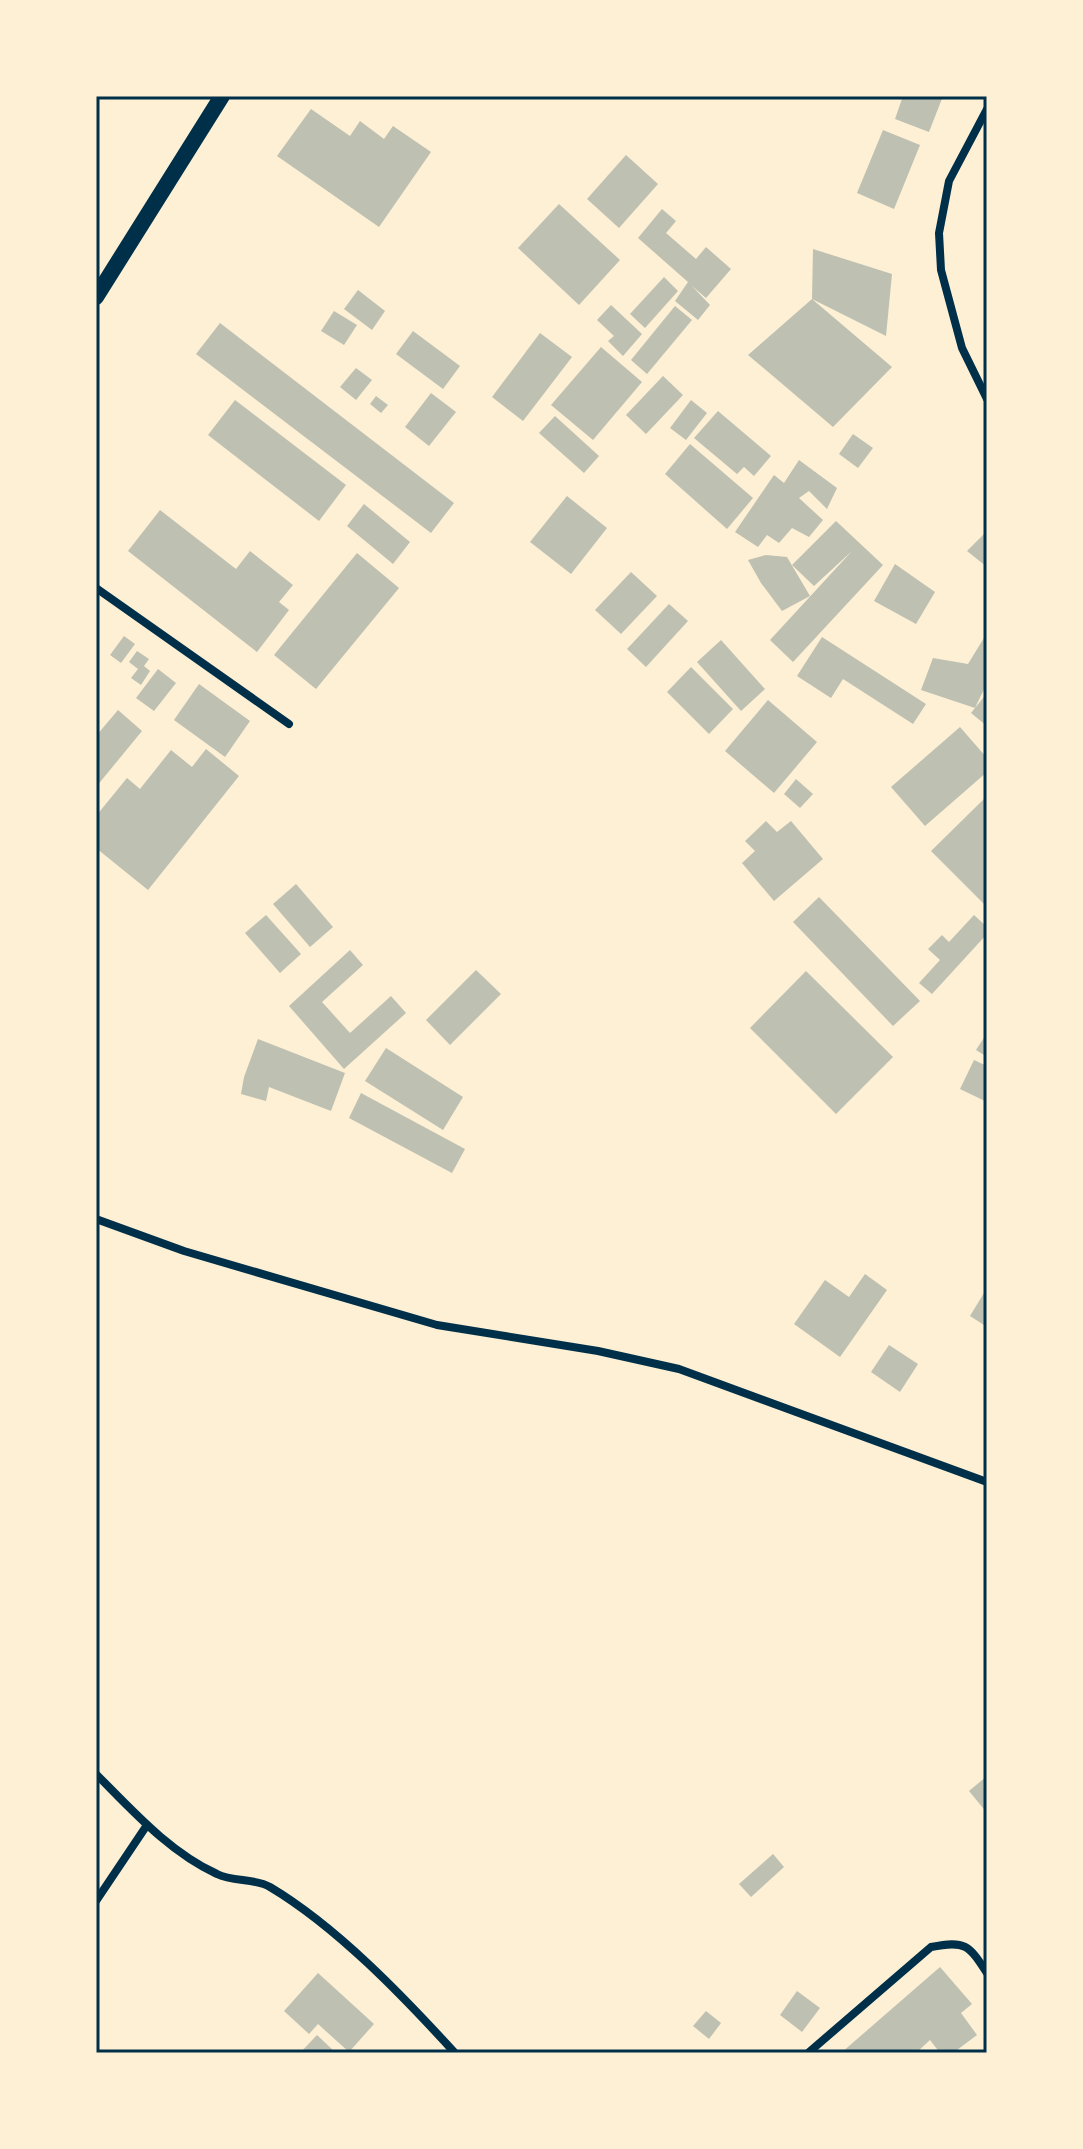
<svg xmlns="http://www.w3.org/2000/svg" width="1083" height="2149" viewBox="0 0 1083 2149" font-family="'Alegreya Sans',sans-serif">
<rect width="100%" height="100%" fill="#fdf0d5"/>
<g fill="#bec0b2">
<path d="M903 96H943L929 132 895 119Z"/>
<path d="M311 109 350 136 360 121 384 139 393 126 431 152 379 227 277 156Z"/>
<path d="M883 130 920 145 894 209 857 193Z"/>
<path d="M626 155 658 184 619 228 587 199Z"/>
<path d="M559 204 620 260 579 305 518 248Z"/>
<path d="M662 209 676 221 666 233 696 259 706 247 731 269 706 298 692 286 710 305 698 320 675 301 688 282 638 238Z"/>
<path d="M813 249 892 274 886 336 812 299 892 367 833 427 748 355 812 299Z"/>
<path d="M664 277 678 291 645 328 630 314Z"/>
<path d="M358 290 385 311 372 330 344 309Z"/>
<path d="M611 305 642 334 623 356 608 341 614 336 597 320Z"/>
<path d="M675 306 692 320 647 374 631 360Z"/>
<path d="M334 311 357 325 344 345 321 331Z"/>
<path d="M220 323 454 503 431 533 196 354Z"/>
<path d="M413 331 460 366 443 389 396 354Z"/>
<path d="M540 333 572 357 523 421 492 397Z"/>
<path d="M601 347 642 382 593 440 551 405Z"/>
<path d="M356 368 372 380 356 400 340 387Z"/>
<path d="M663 376 683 395 646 434 626 415Z"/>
<path d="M431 393 456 412 429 446 405 427Z"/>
<path d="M376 396 388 405 381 413 370 404Z"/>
<path d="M235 400 346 485 319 521 208 435Z"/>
<path d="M691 400 707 413 686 440 670 428Z"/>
<path d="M718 411 771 456 754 476 744 467 737 474 694 438Z"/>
<path d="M555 416 599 456 584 473 539 433Z"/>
<path d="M853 434 873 448 858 468 839 454Z"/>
<path d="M690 444 753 498 727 529 665 474Z"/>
<path d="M799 460 837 488 827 509 809 491 799 498 823 520 809 537 792 528 779 543 767 535 758 547 735 532 774 475 784 483Z"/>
<path d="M567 496 607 528 571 574 530 542Z"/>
<path d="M364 504 410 542 393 564 347 526Z"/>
<path d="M160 510 236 569 250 551 293 585 279 602 289 610 257 652 128 551Z"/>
<path d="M836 521 883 565 793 662 770 640 852 551 814 586 792 565Z"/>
<path d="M987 531V567L967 551Z"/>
<path d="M357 553 399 588 316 689 274 655Z"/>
<path d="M766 555 787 557 810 596 782 611 761 583 748 560Z"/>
<path d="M895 564 935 592 916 624 874 601Z"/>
<path d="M631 572 657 596 621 634 595 610Z"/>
<path d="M669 604 688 621 646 667 627 649Z"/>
<path d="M987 633V683L975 708 987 693V726L971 713 975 708 921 690 933 658 968 664Z"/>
<path d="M124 636 135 644 121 663 110 655Z"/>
<path d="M822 637 926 704 913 724 843 679 831 698 797 676Z"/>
<path d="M721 640 765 689 741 711 697 662Z"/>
<path d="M137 651 149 659 144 666 150 671 141 685 131 678 138 669 129 662Z"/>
<path d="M691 667 733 709 709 734 667 692Z"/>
<path d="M158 669 176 683 154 711 136 698Z"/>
<path d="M199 684 250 721 225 757 174 720Z"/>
<path d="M768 700 817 742 774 793 725 751Z"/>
<path d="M118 710 142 731 96 787V736Z"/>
<path d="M960 727 987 758V772L925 826 891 787Z"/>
<path d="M206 749 239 776 148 890 96 848V816L127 778 140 789 171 750 192 767Z"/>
<path d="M796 779 813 794 800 808 784 794Z"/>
<path d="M987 796V907L931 851Z"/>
<path d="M766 821 777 832 791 821 823 859 774 901 742 863 755 851 745 841Z"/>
<path d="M296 884 333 927 310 947 273 904Z"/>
<path d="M819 897 920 1001 893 1026 793 922Z"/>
<path d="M266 915 301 954 280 973 245 933Z"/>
<path d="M974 915 987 927V934L932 994 919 983 940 960 928 949 942 935 949 942Z"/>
<path d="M350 950 363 965 322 1002 350 1033 391 996 406 1013 344 1069 289 1006Z"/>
<path d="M476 970 501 994 450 1045 426 1020Z"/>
<path d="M806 971 893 1057 836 1114 750 1028Z"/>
<path d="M987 1033V1057L976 1050Z"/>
<path d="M258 1039 345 1073 331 1111 269 1087 266 1101 241 1094 244 1077Z"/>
<path d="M386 1048 463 1097 443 1130 365 1081Z"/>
<path d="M974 1060 987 1066V1102L960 1089Z"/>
<path d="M361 1093 465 1149 452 1173 349 1118Z"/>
<path d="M865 1274 887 1290 840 1357 794 1324 825 1280 849 1297Z"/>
<path d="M987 1288V1327L970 1316Z"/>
<path d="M889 1345 918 1364 900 1392 871 1372Z"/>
<path d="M987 1776V1813L969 1791Z"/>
<path d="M773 1854 784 1867 751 1897 739 1884Z"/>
<path d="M940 1967 972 2004 961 2013 977 2035 953 2053H940L930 2040 916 2053H841Z"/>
<path d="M318 1973 374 2024 349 2052 318 2024 309 2034 284 2011Z"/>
<path d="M797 1991 820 2008 802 2032 780 2015Z"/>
<path d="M706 2011 721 2023 709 2039 693 2026Z"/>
<path d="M317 2035 336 2053H300Z"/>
</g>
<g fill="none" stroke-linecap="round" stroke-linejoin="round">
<g stroke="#003049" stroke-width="8">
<path d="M987 109 949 181 939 233 941 270 962 348 987 399"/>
<path d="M96 588 289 724"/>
<path d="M96 1219 184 1251 437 1325 598 1351 679 1369 987 1482"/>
<path d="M96 1774C132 1810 169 1852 217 1874 233 1882 255 1878 270 1887 337 1927 403 1996 455 2053"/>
<path d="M96 1901 147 1825"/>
<path d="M808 2053 931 1947C965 1940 969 1945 987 1973"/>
</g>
<path stroke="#003049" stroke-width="16" d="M96 297 222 96"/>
</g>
<rect width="1083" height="2149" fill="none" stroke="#fdf0d5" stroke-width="196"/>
<rect x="98" y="98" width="887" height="1953" fill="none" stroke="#003049" stroke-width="3"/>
</svg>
